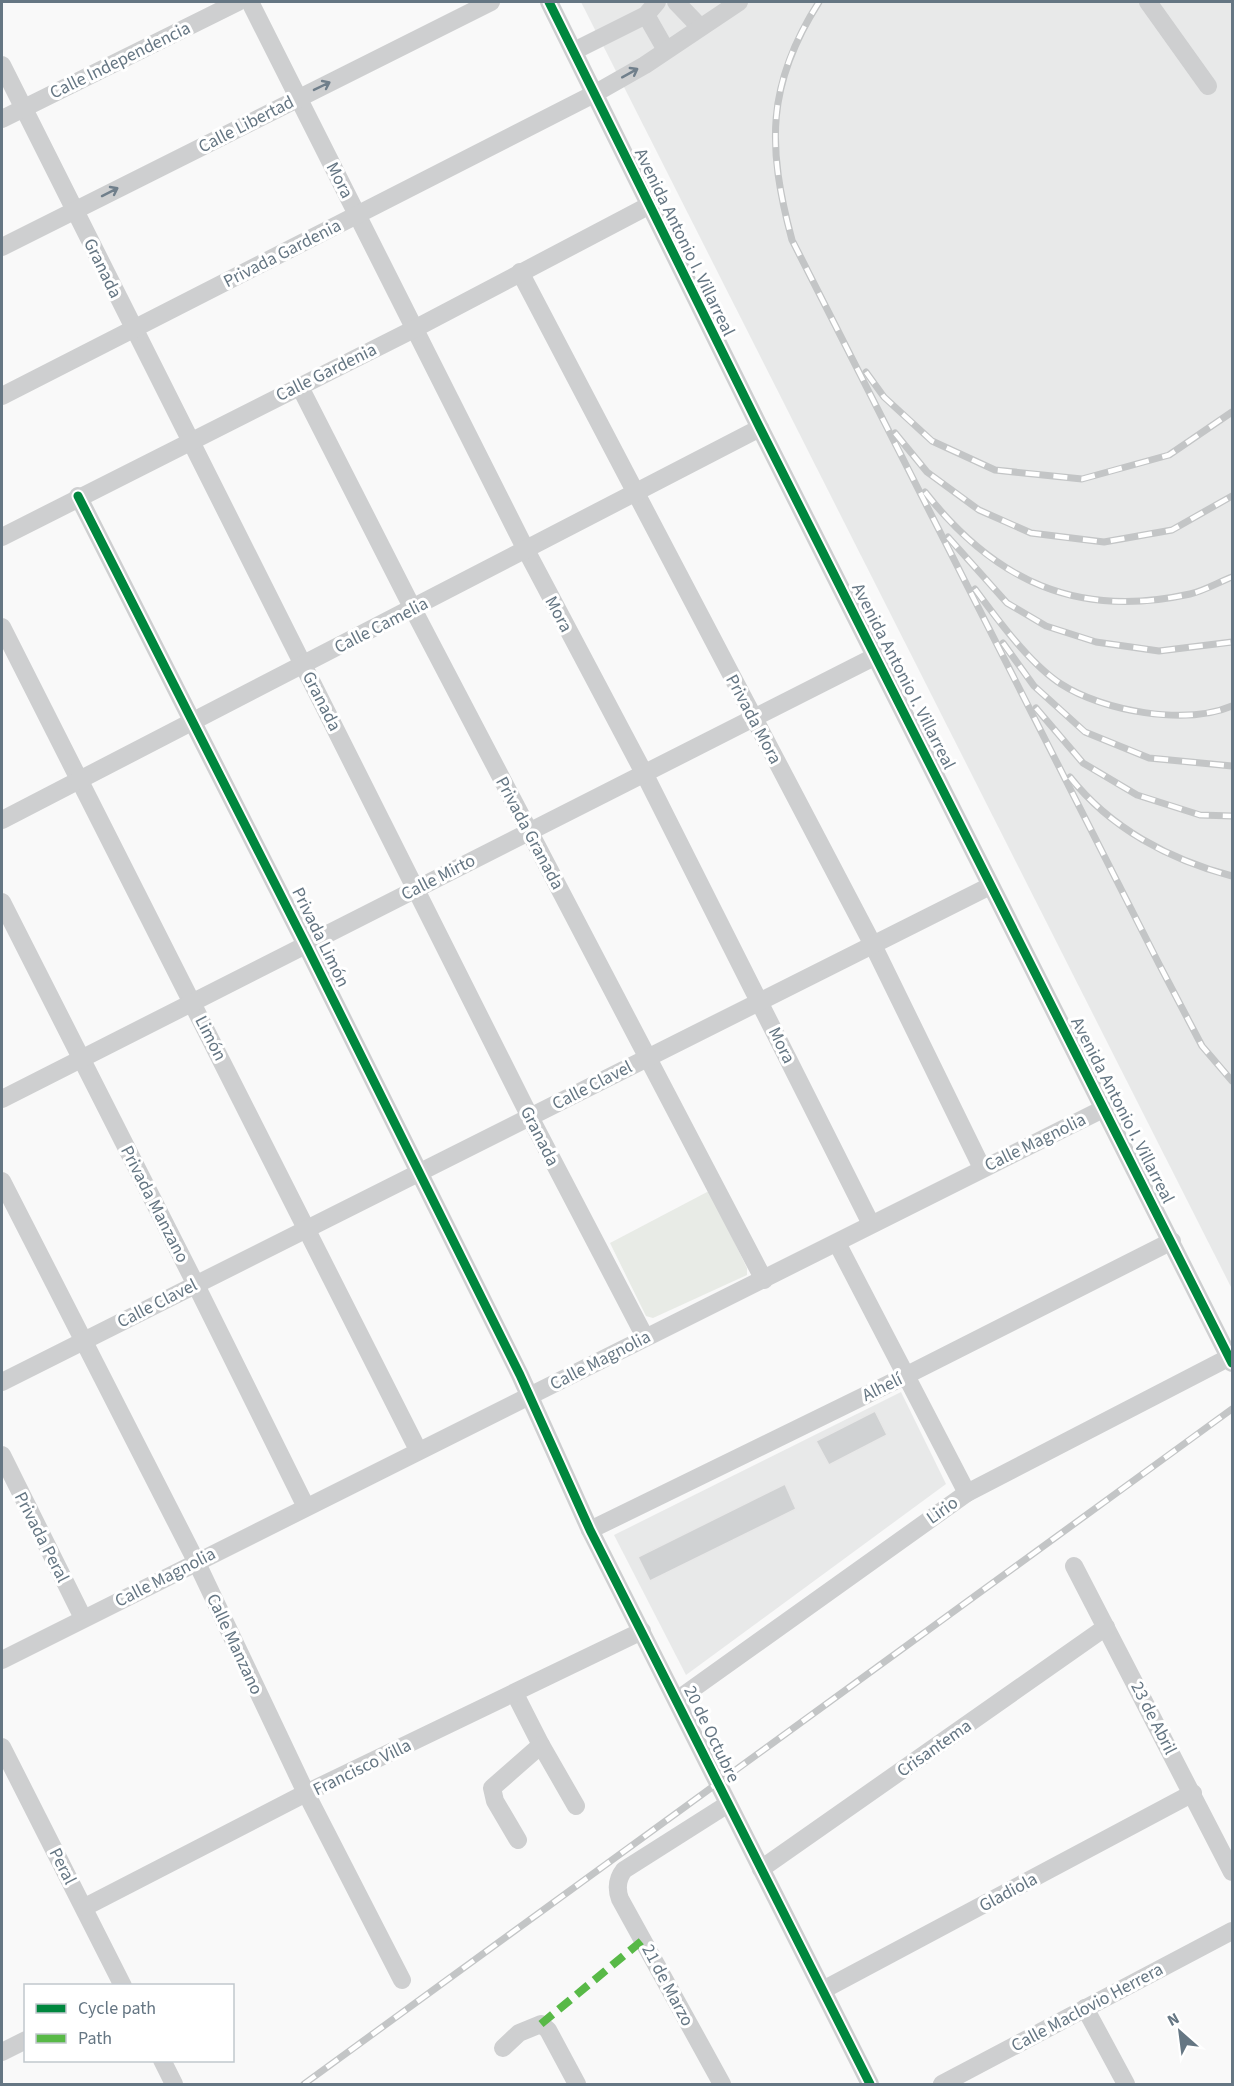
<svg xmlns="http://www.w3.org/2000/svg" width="1234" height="2086" viewBox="0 0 1234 2086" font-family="'Source Sans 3',sans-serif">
<rect width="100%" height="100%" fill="#f9f9f9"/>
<g fill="#e8e9e9">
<path d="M581 2H1232V1289Z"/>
<path d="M901 1392 946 1484 686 1675 614 1535Z"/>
</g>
<path fill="#e8ebe6" d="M709 1191 747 1268V1275L653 1318 646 1316 610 1243Z"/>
<g fill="#d0d2d3" stroke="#e8e8e8" stroke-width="1.5">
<path d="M875 1411 887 1435 829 1465 816 1441Z"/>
<path d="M785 1484 796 1509 650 1581 638 1557Z"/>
</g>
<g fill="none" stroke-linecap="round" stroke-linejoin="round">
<g stroke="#cecfd0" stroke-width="18">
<path d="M250 2 526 550 644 773 871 1224"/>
<path d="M549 2 760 428 1232 1363"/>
<path d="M676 2 700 27"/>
<path d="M1148 2 1208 86"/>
<path d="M646 15 666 50"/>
<path d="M574 51 646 15 657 2"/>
<path d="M2 65 530 1117 645 1337"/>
<path d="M2 119 238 2"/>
<path d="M2 247 491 2"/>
<path d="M520 272 872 943 982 1168"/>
<path d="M299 385 413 609 764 1280"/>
<path d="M2 396 594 94 645 65 739 2"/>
<path d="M78 496 306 945 520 1375 590 1530 870 2084"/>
<path d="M2 537 416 328 648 206"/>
<path d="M2 627 418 1450"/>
<path d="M2 820 760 428"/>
<path d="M2 902 195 1283 306 1507"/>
<path d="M2 1099 876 656"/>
<path d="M2 1181 196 1561 306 1793 402 1980"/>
<path d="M837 1243 967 1493"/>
<path d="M2 1382 990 886"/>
<path d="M2 1455 83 1618"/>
<path d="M590 1530 907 1375 1172 1241"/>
<path d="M1074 1566 1232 1872"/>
<path d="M2 1660 1103 1109"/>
<path d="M515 1694 541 1745 492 1788 495 1801 518 1840"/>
<path d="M677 1700 967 1493 1230 1357"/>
<path d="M541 1745 576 1806"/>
<path d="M2 1747 123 1986"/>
<path d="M761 1869 1106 1627"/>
<path d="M85 1907 306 1793 642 1631"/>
<path d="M823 1990 1193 1793"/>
<path d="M1085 2008 1126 2084"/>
<path d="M503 2048 519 2033 541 2024 548 2030 577 2084"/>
<path d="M2 2052 26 2040"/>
<path d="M162 2060 174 2084"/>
<path d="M722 2084 620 1899C616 1888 617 1879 624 1870L728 1804"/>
<path d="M942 2084 1232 1931"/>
</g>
<defs>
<g id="rail">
<path d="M819 2C766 85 767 147 792 240L1159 964 1202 1046 1232 1081"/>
<path d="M866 372 884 397 932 441 995 470 1082 479 1169 455 1232 412"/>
<path d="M895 433 927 472 979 510 1031 533 1104 542 1172 530 1232 496"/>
<path d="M925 492C995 581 1077 619 1190 594 1204 591 1219 582 1232 577"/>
<path d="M948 537 1007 603 1046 626 1096 642 1159 651 1232 642"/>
<path d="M975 589C997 619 1030 664 1061 684 1103 711 1185 726 1232 706"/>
<path d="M1003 643 1034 686 1085 732 1149 758 1232 766"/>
<path d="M1036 708 1083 763 1137 795 1200 815 1232 816"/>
<path d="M1070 777C1110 828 1170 860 1232 876"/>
<path d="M304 2084 1232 1409"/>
</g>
</defs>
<use href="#rail" stroke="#c3c5c6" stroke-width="7"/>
<use href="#rail" stroke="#fff" stroke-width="4.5" stroke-dasharray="14" stroke-linecap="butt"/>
<path stroke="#58b947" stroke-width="8" stroke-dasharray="15 8" stroke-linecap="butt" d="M541 2024 644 1939"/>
<defs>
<g id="cycleway">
<path d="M549 2 760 428 1232 1363"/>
<path d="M78 496 306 945 520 1375 590 1530 870 2084"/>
</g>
</defs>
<use href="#cycleway" stroke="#fff" stroke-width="13"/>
<use href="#cycleway" stroke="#00873e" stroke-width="9"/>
</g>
<defs><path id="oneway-shaft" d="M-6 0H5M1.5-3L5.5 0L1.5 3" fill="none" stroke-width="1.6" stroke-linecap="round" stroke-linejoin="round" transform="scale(1.5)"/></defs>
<g stroke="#707f8b">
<use href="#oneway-shaft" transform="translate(630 73) rotate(-29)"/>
<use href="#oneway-shaft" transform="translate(322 86) rotate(-26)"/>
<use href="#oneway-shaft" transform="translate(110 192) rotate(-27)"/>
</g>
<g text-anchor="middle" stroke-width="6" stroke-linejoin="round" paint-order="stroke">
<g font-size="18" fill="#657683" stroke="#fff">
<text transform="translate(120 60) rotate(-26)" y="6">Calle Independencia</text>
<text transform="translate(246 124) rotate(-27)" y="6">Calle Libertad</text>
<text transform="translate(340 180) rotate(63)" y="6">Mora</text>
<text transform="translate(685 242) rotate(64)" y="6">Avenida Antonio I. Villarreal</text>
<text transform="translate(282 253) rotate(-27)" y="6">Privada Gardenia</text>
<text transform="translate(103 268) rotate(64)" y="6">Granada</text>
<text transform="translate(326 372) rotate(-26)" y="6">Calle Gardenia</text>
<text transform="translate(559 614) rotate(62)" y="6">Mora</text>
<text transform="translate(381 625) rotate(-27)" y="6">Calle Camelia</text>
<text transform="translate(904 676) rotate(63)" y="6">Avenida Antonio I. Villarreal</text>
<text transform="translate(322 701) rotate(63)" y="6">Granada</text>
<text transform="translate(754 719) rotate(62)" y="6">Privada Mora</text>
<text transform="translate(530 833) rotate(62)" y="6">Privada Granada</text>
<text transform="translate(438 877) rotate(-27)" y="6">Calle Mirto</text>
<text transform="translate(321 937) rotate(64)" y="6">Privada Limón</text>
<text transform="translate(211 1038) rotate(63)" y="6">Limón</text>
<text transform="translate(782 1045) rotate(64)" y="6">Mora</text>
<text transform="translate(592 1085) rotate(-27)" y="6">Calle Clavel</text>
<text transform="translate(1123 1110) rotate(63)" y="6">Avenida Antonio I. Villarreal</text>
<text transform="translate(540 1136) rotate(63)" y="6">Granada</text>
<text transform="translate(1035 1142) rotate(-26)" y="6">Calle Magnolia</text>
<text transform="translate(155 1204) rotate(63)" y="6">Privada Manzano</text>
<text transform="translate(157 1303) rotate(-27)" y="6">Calle Clavel</text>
<text transform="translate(600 1360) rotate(-27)" y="6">Calle Magnolia</text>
<text transform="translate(882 1387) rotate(-26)" y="6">Alhelí</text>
<text transform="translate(942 1510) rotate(-35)" y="6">Lirio</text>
<text transform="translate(42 1537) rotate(63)" y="6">Privada Peral</text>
<text transform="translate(165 1577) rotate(-27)" y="6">Calle Magnolia</text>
<text transform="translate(235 1644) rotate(65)" y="6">Calle Manzano</text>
<text transform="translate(1154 1718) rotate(63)" y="6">23 de Abril</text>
<text transform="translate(712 1734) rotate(64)" y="6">20 de Octubre</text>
<text transform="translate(934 1748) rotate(-35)" y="6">Crisantema</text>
<text transform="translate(362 1767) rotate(-26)" y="6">Francisco Villa</text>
<text transform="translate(63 1866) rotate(63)" y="6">Peral</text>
<text transform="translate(1008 1892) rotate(-28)" y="6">Gladiola</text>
<text transform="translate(668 1985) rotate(62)" y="6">21 de Marzo</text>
<text transform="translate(1087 2007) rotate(-28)" y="6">Calle Maclovio Herrera</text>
</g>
</g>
<rect width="1234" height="2086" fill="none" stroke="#657683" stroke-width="6"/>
<rect x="24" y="1984" width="210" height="78" fill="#ffffff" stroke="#c1c8cd" stroke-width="1.5"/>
<rect x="36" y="2004" width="30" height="9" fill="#00873e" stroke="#c1c8cd" stroke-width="1.5"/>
<text x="78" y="2014" font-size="18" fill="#657683">Cycle path</text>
<rect x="36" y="2034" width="30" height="9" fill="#58b947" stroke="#c1c8cd" stroke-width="1.5"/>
<text x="78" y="2044" font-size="18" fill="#657683">Path</text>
<g transform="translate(1180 2032) rotate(332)" stroke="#ffffff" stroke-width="4.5" paint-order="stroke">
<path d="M0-4.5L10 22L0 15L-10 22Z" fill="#657683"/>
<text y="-9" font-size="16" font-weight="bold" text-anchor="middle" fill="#657683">N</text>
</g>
</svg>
